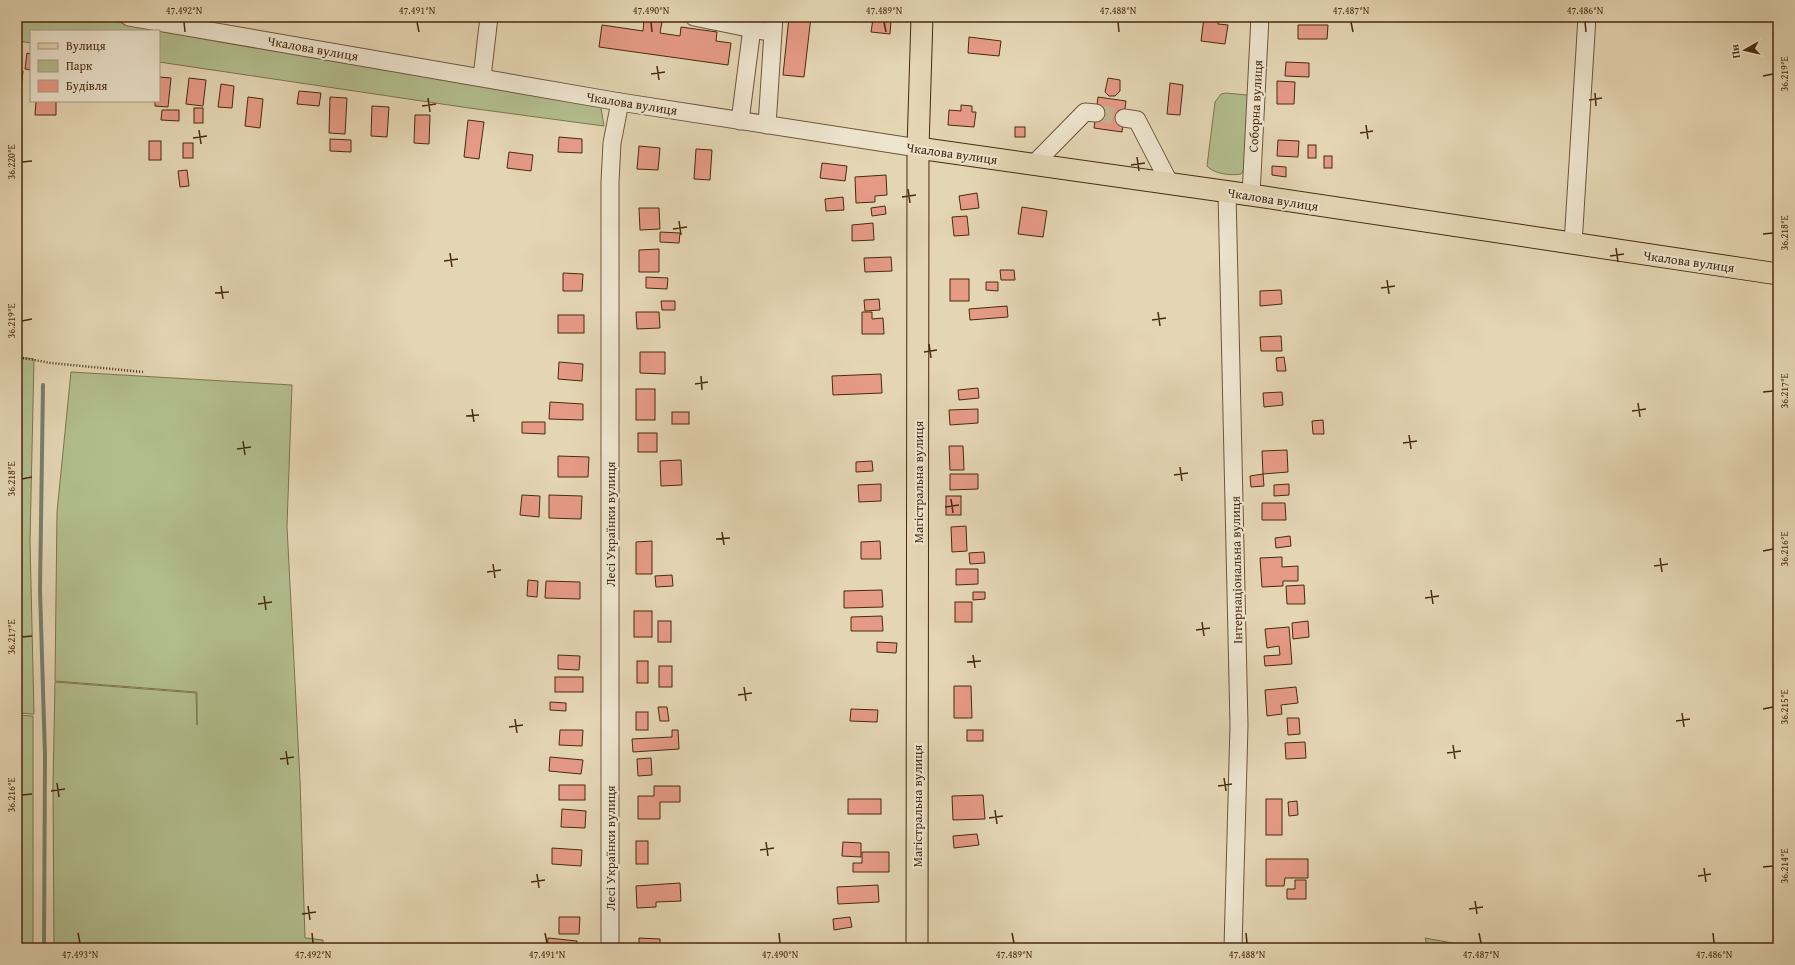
<svg xmlns="http://www.w3.org/2000/svg" width="1795" height="965" viewBox="0 0 1795 965" font-family="'Gentium Book Plus',serif">
<rect width="100%" height="100%" fill="#e4d5b3"/>
<filter id="stains"><feTurbulence type="fractalNoise" baseFrequency=".005" numOctaves="4"/><feColorMatrix values="0 0 0 0 .2 0 0 0 0 .09 0 0 0 0 .02 0 0 0 .5 -.17"/></filter>
<radialGradient id="worn" r=".72"><stop offset=".6" stop-color="#630" stop-opacity="0"/><stop offset="1" stop-color="#630" stop-opacity=".3"/></radialGradient>
<g fill="#b2bd8e" stroke="#7d744e">
<path d="M17 17H88L595 103 601 108 604 126 469 108 159 62V31H31V43L17 41Z"/>
<path d="M1226 93 1247 95 1250 98 1245 168 1241 174C1231 176 1214 174 1207 166L1215 102 1221 94Z"/>
<path d="M17 357 34 359 30 541 34 714 17 713Z"/>
<path d="M71 372 292 385 287 526 300 780 305 938 323 940V948H54L53 786 55 682 196 693 197 725V692L55 681 57 512Z"/>
<path d="M17 715 33 716V948H17Z"/>
<path d="M1425 938 1480 948H1428Z"/>
</g>
<g fill="none" stroke-linecap="round" stroke-linejoin="round">
<path stroke="#76806d" stroke-width="4" d="M43 385 40 590 45 756 44 948"/>
</g>
<g fill="#e59a86" stroke="#482a0f">
<path d="M789 17H811L804 77 783 75Z"/>
<path d="M1204 17H1219L1218 24 1228 25 1225 44 1201 41Z"/>
<path d="M873 19 891 21 890 34 871 32Z"/>
<path d="M644 20 662 22 660 33 680 36 681 27 717 32 716 41 731 43 728 65 599 47 602 25 643 31Z"/>
<path d="M1298 25H1328L1327 39H1298Z"/>
<path d="M969 37 1001 41 999 56 968 53Z"/>
<path d="M27 53 31 54V70L25 69Z"/>
<path d="M1286 62 1309 63V77L1285 76Z"/>
<path d="M17 70 23 71 21 89 17 88Z"/>
<path d="M159 77 171 78 168 107 155 106V101H159Z"/>
<path d="M189 78 206 80 203 106 186 104Z"/>
<path d="M1108 78 1120 80V91L1115 96H1109L1105 92Z"/>
<path d="M1277 81 1295 82 1294 104H1277Z"/>
<path d="M1170 83 1183 85 1180 115 1167 114Z"/>
<path d="M221 84 234 86 232 108 218 107Z"/>
<path d="M299 91 321 93 319 106 297 104Z"/>
<path d="M248 97 263 99 260 128 245 126Z"/>
<path d="M330 97 347 98 345 134 329 133Z"/>
<path d="M1098 97 1126 101 1122 132 1094 128Z"/>
<path d="M36 101H56V115H35Z"/>
<path d="M961 105 972 106V112H976L974 127 948 125 949 110 961 111Z"/>
<path d="M372 106 389 107 387 137 371 136Z"/>
<rect x="194" y="108" width="9" height="15"/>
<path d="M162 110H179V121L161 120Z"/>
<path d="M415 115H430L429 144 414 143Z"/>
<path d="M468 120 484 122 479 159 464 157Z"/>
<rect x="1015" y="127" width="10" height="10"/>
<path d="M559 137 582 139V153L558 152Z"/>
<path d="M330 139 351 140V152L330 151Z"/>
<path d="M1278 140 1299 141 1298 157 1277 156Z"/>
<rect x="149" y="141" width="12" height="19"/>
<rect x="183" y="143" width="10" height="15"/>
<rect x="1308" y="145" width="8" height="13"/>
<path d="M639 146 660 148 658 170 637 169Z"/>
<path d="M696 149 712 150 710 180 694 179Z"/>
<path d="M509 152 533 155 531 171 507 168Z"/>
<rect x="1324" y="156" width="8" height="12"/>
<path d="M822 163 847 166 845 181 820 178Z"/>
<path d="M1272 166 1286 167V177L1272 175Z"/>
<path d="M187 170 189 186 180 187 178 171Z"/>
<path d="M886 175 887 195 875 196V202L856 203 855 177Z"/>
<path d="M977 193 979 208 961 210 959 196Z"/>
<path d="M843 197 844 210 826 211 825 199Z"/>
<path d="M885 206 886 214 872 216 871 208Z"/>
<path d="M1022 207 1047 211 1043 237 1018 234Z"/>
<path d="M639 208H659L660 229 640 230Z"/>
<path d="M967 216 969 235 954 236 952 217Z"/>
<path d="M873 223 874 240 852 241V225Z"/>
<path d="M660 232 680 233 679 243 660 242Z"/>
<path d="M659 249V272H639V250Z"/>
<path d="M891 257 892 271 865 272 864 258Z"/>
<path d="M1000 270H1014L1015 280H1001Z"/>
<path d="M563 273 583 274 582 291H563Z"/>
<path d="M646 277 668 278 667 289 646 288Z"/>
<rect x="950" y="279" width="19" height="22"/>
<path d="M986 282H998V291L986 290Z"/>
<path d="M1281 290 1282 304 1260 306V291Z"/>
<path d="M879 299 880 310 865 311 864 300Z"/>
<path d="M661 301H675V310H662Z"/>
<path d="M1007 306 1008 317 970 320 969 309Z"/>
<path d="M636 312H659L660 328 637 329Z"/>
<path d="M862 312H872V319L883 318 884 334H862Z"/>
<rect x="558" y="315" width="26" height="18"/>
<path d="M1281 336 1282 351H1261L1260 337Z"/>
<path d="M640 352H665V374L640 373Z"/>
<path d="M1284 357 1286 371H1277L1276 358Z"/>
<path d="M559 362 583 364 582 381 558 379Z"/>
<path d="M881 374 882 393 833 395 832 376Z"/>
<path d="M978 388 979 398 959 400 958 390Z"/>
<rect x="636" y="389" width="19" height="31"/>
<path d="M1282 392 1283 405 1264 407 1263 393Z"/>
<path d="M550 402 583 404V420L549 419Z"/>
<path d="M978 409V423L950 425 949 410Z"/>
<rect x="672" y="412" width="17" height="12"/>
<path d="M1323 420 1324 434H1313L1312 421Z"/>
<path d="M522 422H545V434L522 433Z"/>
<rect x="638" y="433" width="19" height="19"/>
<path d="M949 446H963L964 470H950Z"/>
<path d="M1287 450 1288 472 1263 474 1262 451Z"/>
<path d="M558 456 589 457 588 477H558Z"/>
<path d="M681 460 682 485 661 486 660 461Z"/>
<path d="M872 461 873 471 856 472V462Z"/>
<path d="M950 474H978V489L950 490Z"/>
<path d="M1263 474 1264 486 1251 487 1250 476Z"/>
<path d="M881 484V501L859 502 858 485Z"/>
<path d="M1289 484V495L1274 496V485Z"/>
<path d="M522 495 540 496 539 517 520 515Z"/>
<path d="M549 495 582 496 581 519 549 518Z"/>
<rect x="946" y="496" width="15" height="19"/>
<path d="M1262 503H1285L1286 520H1262Z"/>
<path d="M966 526 967 551 952 552 951 527Z"/>
<path d="M1290 536 1291 546 1276 548 1275 538Z"/>
<path d="M652 541V574H636V542Z"/>
<path d="M880 541 881 559H861V542Z"/>
<path d="M984 552 985 563 970 564 969 553Z"/>
<path d="M1282 557V567L1298 566V581H1283V586L1262 587 1260 558Z"/>
<path d="M956 569H978V584L956 585Z"/>
<path d="M672 575 673 586 656 587 655 576Z"/>
<path d="M528 580 538 581 537 597 527 596Z"/>
<path d="M546 581 580 582V599L545 598Z"/>
<path d="M1304 585 1305 604H1287L1286 586Z"/>
<path d="M882 590 883 607 844 608V591Z"/>
<path d="M973 592H985V599L973 600Z"/>
<rect x="955" y="602" width="17" height="20"/>
<rect x="634" y="611" width="18" height="26"/>
<path d="M882 616 883 631H851V617Z"/>
<rect x="658" y="621" width="13" height="21"/>
<path d="M1308 621 1309 637 1293 639 1292 623Z"/>
<path d="M1289 627 1292 664 1265 666 1264 656 1280 655 1279 646 1267 648 1265 629Z"/>
<path d="M877 642 897 643 896 653 877 652Z"/>
<path d="M558 655 580 656 579 670 558 669Z"/>
<rect x="637" y="661" width="11" height="22"/>
<rect x="659" y="666" width="13" height="21"/>
<rect x="555" y="677" width="28" height="15"/>
<path d="M954 686H971L972 718H954Z"/>
<path d="M1296 687 1298 703 1281 705 1282 714 1267 716 1265 690Z"/>
<path d="M550 702 566 703V711L550 710Z"/>
<path d="M658 707H667L669 721H660Z"/>
<path d="M851 709 878 710 877 722 850 721Z"/>
<rect x="636" y="712" width="12" height="18"/>
<path d="M1287 718H1299L1300 734 1288 735Z"/>
<path d="M560 730H583L582 746 559 745Z"/>
<path d="M672 730H678L679 749 633 752 632 739 672 737Z"/>
<rect x="967" y="730" width="16" height="11"/>
<path d="M1305 742 1306 758 1286 759 1285 743Z"/>
<path d="M550 757 583 760 581 774 549 771Z"/>
<path d="M651 758 652 775 638 776 637 759Z"/>
<rect x="559" y="785" width="26" height="15"/>
<path d="M654 786H680V802H660V819H638V796H654Z"/>
<path d="M983 795 985 819 953 820 952 796Z"/>
<rect x="848" y="799" width="33" height="15"/>
<rect x="1266" y="799" width="16" height="36"/>
<path d="M1297 801 1298 815 1289 816 1288 802Z"/>
<path d="M562 809 586 811 585 828 561 827Z"/>
<path d="M977 834 979 845 954 848 953 836Z"/>
<rect x="636" y="841" width="12" height="23"/>
<path d="M843 842 861 843V857L842 856Z"/>
<path d="M552 848 582 850 581 866 552 864Z"/>
<path d="M862 852H889V872H853V863H862Z"/>
<path d="M1266 859H1308V878H1285L1284 886H1266Z"/>
<path d="M1295 880H1306V899H1287V889H1295Z"/>
<path d="M680 883 681 901 656 902V907L637 908 636 886Z"/>
<path d="M878 885 879 902 838 904 837 887Z"/>
<path d="M559 917H580L579 934H559Z"/>
<path d="M850 917 852 927 834 930 833 919Z"/>
<path d="M548 938 577 941 576 948H547Z"/>
<path d="M639 938 660 939V948H639Z"/>
</g>
<g fill="none" stroke-linecap="round" stroke-linejoin="round">
<path stroke="#c5b392" stroke-width="17" stroke-dasharray="17 8" stroke-linecap="butt" d="M1096 113 1124 118"/>
<defs>
<g id="minor">
<path d="M129 17 620 102 918 148"/>
<path d="M694 17 763 31"/>
<path d="M482 77 489 17"/>
<path d="M1124 118 1137 120 1170 184"/>
<path d="M740 121 752 28"/>
<path d="M767 125 774 17"/>
<path d="M1033 165 1085 112 1096 113"/>
<path d="M1227 192 1239 725 1233 948"/>
<path d="M1251 195 1260 17"/>
<path d="M1573 244 1587 17"/>
<path d="M610 948V182L612 143 620 102"/>
</g>
<g id="major">
<path d="M918 148 1251 195 1778 274"/>
<path d="M917 948 918 148 922 17"/>
</g>
</defs>
<use href="#minor" stroke="#6f5538" stroke-width="19"/>
<use href="#major" stroke="#482a0f" stroke-width="23"/>
<path stroke="#482a0f" stroke-width="2.5" stroke-dasharray="1 2" stroke-linecap="butt" d="M17 357 51 363 143 372"/>
<use href="#minor" stroke="#ede4ce" stroke-width="17"/>
<use href="#major" stroke="#e4d5b3" stroke-width="21"/>
</g>
<path fill="none" stroke="#482a0f" stroke-width="1.5" d="M184 22 185 32M417 22 419 32M651 22 652 32M884 22 886 32M1118 22 1119 32M1351 22 1353 32M1585 22 1586 32M657 66 659 80M651 74 665 72M1763 76 1773 74M1595 93 1596 106M428 98 430 112M1589 100 1602 98M422 106 436 104M1366 125 1368 139M199 130 201 144M1360 133 1373 131M193 138 207 136M1137 157 1139 171M22 162 32 161M1131 165 1145 163M908 189 910 203M902 197 916 195M679 221 681 235M673 229 687 227M1763 234 1773 233M1616 248 1618 262M450 253 452 267M1610 256 1624 254M444 261 458 259M1387 280 1389 294M221 286 223 299M1381 288 1395 286M215 293 229 292M1158 312 1160 326M1152 320 1166 318M22 321 32 319M929 344 931 358M924 352 937 350M701 376 702 390M695 384 708 382M1763 392 1773 391M1638 403 1640 417M472 409 474 422M1632 411 1646 409M466 416 479 415M1409 435 1411 449M243 441 245 455M1403 443 1417 441M237 449 251 447M1180 467 1182 481M1174 475 1188 473M22 479 32 477M951 499 953 513M945 507 959 505M722 532 724 545M716 539 730 538M1763 551 1773 549M1660 558 1662 572M493 564 495 578M1654 566 1668 564M487 572 501 570M1431 590 1433 604M264 596 266 610M1425 598 1439 596M258 604 272 602M1202 622 1204 636M1196 630 1210 628M22 637 32 636M973 655 975 668M967 662 981 661M744 687 746 701M738 695 752 693M1763 709 1773 707M1682 713 1684 727M515 719 517 733M1676 721 1690 719M509 727 523 725M1453 745 1455 759M286 751 288 765M1447 753 1461 751M280 759 294 757M1224 778 1226 791M57 783 59 797M1218 786 1232 784M51 791 65 789M22 795 32 794M995 810 997 824M989 818 1003 816M766 842 768 856M760 850 774 848M1763 867 1773 866M1704 868 1706 882M537 874 539 888M1698 876 1711 874M531 882 545 880M1475 901 1477 914M308 906 310 920M1469 909 1483 907M302 914 316 912M78 933 80 943M312 933 313 943M545 933 547 943M779 933 780 943M1012 933 1014 943M1246 933 1247 943M1479 933 1481 943M1713 933 1714 943"/>
<g text-anchor="middle" stroke-width="4" stroke-linejoin="round" paint-order="stroke">
<g font-size="13" fill="#482a0f" stroke="#ede4ce">
<text transform="translate(313 48) rotate(10)" y="5">Чкалова вулиця</text>
<text transform="translate(632 103) rotate(9)" y="5">Чкалова вулиця</text>
<text transform="translate(1255 106) rotate(-87)" y="5">Соборна вулиця</text>
<text transform="translate(952 153) rotate(8)" y="5">Чкалова вулиця</text>
<text transform="translate(1273 199) rotate(9)" y="5">Чкалова вулиця</text>
<text transform="translate(1689 261) rotate(8)" y="5">Чкалова вулиця</text>
<text transform="translate(918 482) rotate(-90)" y="5">Магістральна вулиця</text>
<text transform="translate(610 524) rotate(-90)" y="5">Лесі Українки вулиця</text>
<text transform="translate(1236 570) rotate(-91)" y="5">Інтернаціональна вулиця</text>
<text transform="translate(917 806) rotate(-90)" y="5">Магістральна вулиця</text>
<text transform="translate(610 848) rotate(-90)" y="5">Лесі Українки вулиця</text>
</g>
</g>
<rect width="1795" height="965" fill="none" stroke="#e4d5b3" stroke-width="44"/>
<rect x="30" y="30" width="130" height="72" fill="#ede4ce" stroke="#ab9a82"/>
<rect x="38" y="43" width="20" height="6" fill="#e4d5b3" stroke="#ab9a82"/>
<text x="66" y="50" font-size="12" fill="#482a0f">Вулиця</text>
<rect x="38" y="60" width="20" height="12" fill="#b2bd8e" stroke="#ab9a82"/>
<text x="66" y="70" font-size="12" fill="#482a0f">Парк</text>
<rect x="38" y="80" width="20" height="12" fill="#e59a86" stroke="#ab9a82"/>
<text x="66" y="90" font-size="12" fill="#482a0f">Будівля</text>
<g transform="translate(1745 50) rotate(262)" stroke="#ede4ce" stroke-width="3" paint-order="stroke">
<path d="M0-3L7 15L0 10L-7 15Z" fill="#482a0f"/>
<text y="-6" font-size="11" font-weight="bold" text-anchor="middle" fill="#482a0f">Пн</text>
</g>
<rect x="22" y="22" width="1751" height="921" fill="none" stroke="#482a0f" stroke-width="1.5"/>
<g font-size="10" text-anchor="middle" fill="#482a0f">
<text x="184" y="14">47.492°N</text>
<text x="417" y="14">47.491°N</text>
<text x="651" y="14">47.490°N</text>
<text x="884" y="14">47.489°N</text>
<text x="1118" y="14">47.488°N</text>
<text x="1351" y="14">47.487°N</text>
<text x="1585" y="14">47.486°N</text>
<text transform="translate(1784 74) rotate(-90)" y="4">36.219°E</text>
<text transform="translate(11 162) rotate(-90)" y="4">36.220°E</text>
<text transform="translate(1784 233) rotate(-90)" y="4">36.218°E</text>
<text transform="translate(11 321) rotate(-90)" y="4">36.219°E</text>
<text transform="translate(1784 391) rotate(-90)" y="4">36.217°E</text>
<text transform="translate(11 479) rotate(-90)" y="4">36.218°E</text>
<text transform="translate(1784 549) rotate(-90)" y="4">36.216°E</text>
<text transform="translate(11 637) rotate(-90)" y="4">36.217°E</text>
<text transform="translate(1784 707) rotate(-90)" y="4">36.215°E</text>
<text transform="translate(11 795) rotate(-90)" y="4">36.216°E</text>
<text transform="translate(1784 866) rotate(-90)" y="4">36.214°E</text>
<text x="80" y="958">47.493°N</text>
<text x="313" y="958">47.492°N</text>
<text x="547" y="958">47.491°N</text>
<text x="780" y="958">47.490°N</text>
<text x="1014" y="958">47.489°N</text>
<text x="1247" y="958">47.488°N</text>
<text x="1481" y="958">47.487°N</text>
<text x="1714" y="958">47.486°N</text>
</g>
<rect width="100%" height="100%" filter="url(#stains)"/>
<rect width="100%" height="100%" fill="url(#worn)"/>
</svg>
